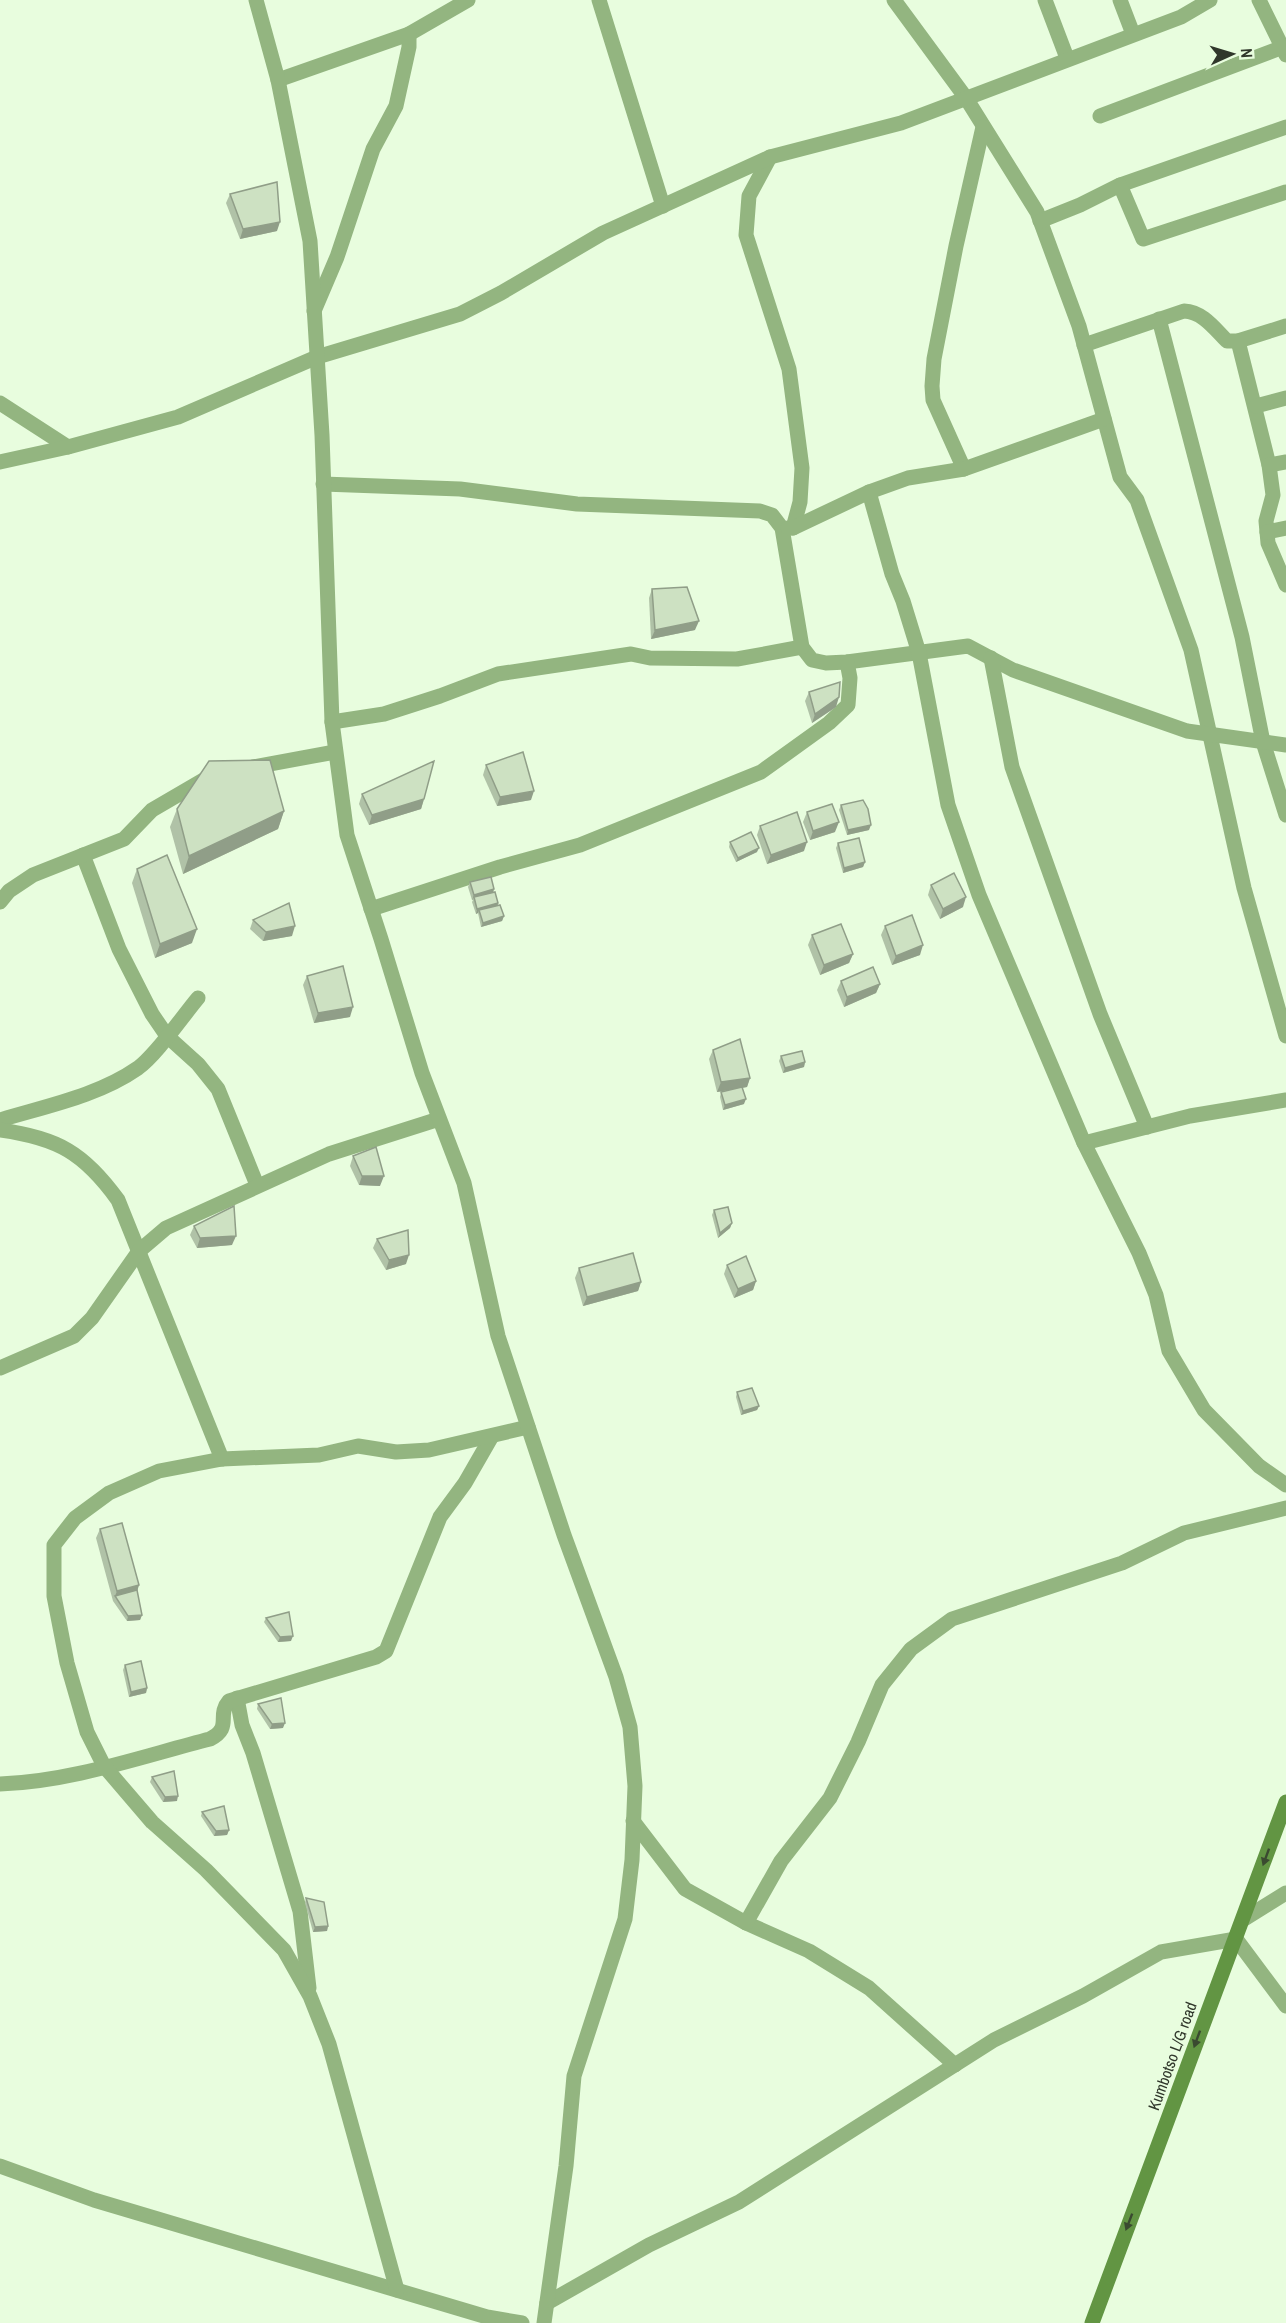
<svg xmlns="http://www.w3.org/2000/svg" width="1286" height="2323" viewBox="0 0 1286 2323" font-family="'Archivo Narrow',sans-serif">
<rect width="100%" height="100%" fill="#e8fdde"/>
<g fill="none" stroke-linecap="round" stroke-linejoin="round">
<g stroke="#93b580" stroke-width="15">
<path d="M599 0 663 206"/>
<path d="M894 0 966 98 1037 212 1079 326 1120 477 1137 500 1191 650 1244 888 1286 1036"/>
<path d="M1045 0 1067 58"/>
<path d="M1120 0 1133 34"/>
<path d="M1259 0 1286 55"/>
<path d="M278 80 409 34 468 0"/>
<path d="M1100 116 1283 47"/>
<path d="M770 157 749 196 746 235 789 369 802 468 800 502 793 528"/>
<path d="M1120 185 1286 127"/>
<path d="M1040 221 1080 205 1120 185 1143 239 1286 192"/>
<path d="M314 311 337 257 373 149 396 106 409 47V34"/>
<path d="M1159 319 1242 637 1263 742 1286 815"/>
<path d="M1238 341 1269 465 1273 495 1266 521 1268 543 1286 585"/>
<path d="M1084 345 1184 311C1203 312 1214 328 1227 341H1238L1286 326"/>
<path d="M0 403 68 447"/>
<path d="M1256 406 1286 398"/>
<path d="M0 462 68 447 178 417 317 357 460 314 501 293 603 233 770 157 901 123 1181 17 1210 0"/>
<path d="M1269 465 1286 462"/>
<path d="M964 469 933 400 932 386 934 359 956 246 983 127"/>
<path d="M323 484 460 489 577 504 760 511 772 515 782 528 802 647 812 660 826 663 847 662 968 646 1013 670 1187 731 1286 745"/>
<path d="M869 492 892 574 903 601 919 653 948 805 979 895 1084 1143 1139 1253 1156 1295 1169 1351 1204 1410 1259 1466 1286 1485"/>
<path d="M788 528H793L869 492 908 478 964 469 1104 419"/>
<path d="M1267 532 1286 528"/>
<path d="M991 658 1012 767 1100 1014 1147 1127"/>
<path d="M332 722 384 714 440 696 498 674 631 654 650 658 737 659 802 647"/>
<path d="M253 767 335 752"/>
<path d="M83 855 119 949 152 1014 167 1036 198 1064 218 1089 257 1185"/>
<path d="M0 902 9 891 33 875 124 839 152 810 212 775"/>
<path d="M371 909 500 867 580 845 761 772 829 723 848 705 850 678 847 662"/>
<path d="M0 1120C46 1106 98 1096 138 1068 157 1054 182 1017 198 998"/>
<path d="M0 1130C58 1138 84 1153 118 1200L222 1459"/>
<path d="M1084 1143 1190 1116 1286 1100"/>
<path d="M0 1368 74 1336 92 1318 139 1251 166 1228 329 1154 439 1119"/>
<path d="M237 1698 242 1725 253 1753 300 1911 309 1988"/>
<path d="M0 1784C70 1782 143 1756 210 1739 233 1727 216 1716 229 1701L376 1657 386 1651 440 1517 465 1483 492 1436"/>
<path d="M633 1821 685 1889 746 1923 809 1951 869 1988 955 2065"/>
<path d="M1244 1919 1286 1893"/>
<path d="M746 1923 781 1861 830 1798 858 1742 882 1685 911 1649 952 1619 1122 1563 1184 1533 1286 1508"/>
<path d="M0 2166 94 2200 487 2317 522 2323"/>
<path d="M397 2290 329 2044 310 1996 284 1950 206 1870 152 1822 104 1766 87 1732 67 1663 54 1596V1545L75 1518 109 1493 159 1471 222 1459 319 1455 358 1446 396 1452 429 1450 528 1427"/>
<path d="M547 2303 649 2245 739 2202 994 2040 1083 1996 1161 1952 1236 1939 1286 2006"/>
</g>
<path stroke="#93b580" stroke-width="15" d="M256 0 278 80 310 241 322 435 332 722 347 835 381 939 422 1073 464 1183 498 1336 564 1535 616 1677 630 1727 635 1786 632 1860 625 1919 574 2076 566 2166 544 2323"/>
<path stroke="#629543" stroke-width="15" d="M1092 2323 1286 1802"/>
</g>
<g fill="#b0c2a7">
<path d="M230 194 277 231 240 239 226 203Z"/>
<path d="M652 589 695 630 651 639 649 598Z"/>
<path d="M809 692 836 707 812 723 805 701Z"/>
<path d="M486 765 531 800 497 806 483 775Z"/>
<path d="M362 794 424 799 421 809 369 825 359 804Z"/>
<path d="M841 805 869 830 847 835 839 810Z"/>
<path d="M177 809 284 811 278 829 183 874 170 827Z"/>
<path d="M807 812 835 832 810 840 803 822Z"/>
<path d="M760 826 804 851 767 864 757 835Z"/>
<path d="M730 842 757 852 736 862 729 847Z"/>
<path d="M838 843 865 862 863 867 843 873 836 848Z"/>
<path d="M137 869 192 943 155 958 132 883Z"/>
<path d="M470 882 493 892 498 903V906L504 916 502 921 481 927 478 913 476 914 472 902 473 900H472L468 887Z"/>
<path d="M931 885 963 907 940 919 928 895Z"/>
<path d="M253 920 292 936 263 941 250 929Z"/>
<path d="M885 926 920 955 892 965 881 935Z"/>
<path d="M812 935 853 954 849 963 820 975 808 945Z"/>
<path d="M307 976 350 1017 314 1023 303 985Z"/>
<path d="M841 981 880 984 876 993 844 1007 837 990Z"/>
<path d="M713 1050 750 1078 747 1087 742 1088 744 1104 723 1110 720 1097 721 1092 736 1089 717 1092 709 1059Z"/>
<path d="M781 1056 805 1062 804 1067 783 1073 779 1061Z"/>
<path d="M353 1156 380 1186 359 1185 350 1166Z"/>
<path d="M714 1210 732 1223 730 1228 718 1238 712 1215Z"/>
<path d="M194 1226 232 1245 197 1248 190 1235Z"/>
<path d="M377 1239 406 1264 386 1270 373 1248Z"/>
<path d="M727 1265 756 1281 753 1290 734 1298 724 1274Z"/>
<path d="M579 1268 641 1282 638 1291 583 1306 575 1278Z"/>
<path d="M737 1392 759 1406 757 1410 741 1415 736 1397Z"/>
<path d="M100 1529 139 1585 137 1590 142 1615 140 1620 127 1621 113 1601 96 1538Z"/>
<path d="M266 1618 291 1641 278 1642 264 1622Z"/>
<path d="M125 1665 147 1688 146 1693 129 1697 123 1670Z"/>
<path d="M258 1704 283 1728 270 1729 257 1709Z"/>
<path d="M152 1777 177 1801 163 1802 150 1782Z"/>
<path d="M202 1812 229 1830 227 1835 214 1836 201 1816Z"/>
<path d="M306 1898 328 1926 327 1931 313 1932 305 1903Z"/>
</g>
<g fill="#909e88">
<path d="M280 222 277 231 240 239 243 229Z"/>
<path d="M699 621 695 630 651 639 655 630Z"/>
<path d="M839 697 836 707 812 723 815 714Z"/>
<path d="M534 791 531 800 497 806 500 797Z"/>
<path d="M424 799 421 809 369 825 372 815Z"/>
<path d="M284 811 278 829 183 874 189 856Z"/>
<path d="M839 822 835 832 810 840 813 831Z"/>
<path d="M871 825 869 830 847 835 848 830Z"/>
<path d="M807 842 804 851 767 864 771 855Z"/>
<path d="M759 848 757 852 736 862 738 858Z"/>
<path d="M865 862 863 867 843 873 844 868Z"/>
<path d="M494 889 493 894 474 897 472 900 474 895Z"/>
<path d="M966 897 963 907 940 919 943 909Z"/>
<path d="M498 903 497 908 479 910 478 913 476 914 477 909Z"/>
<path d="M504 916 502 921 481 927 483 923Z"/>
<path d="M295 926 292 936 263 941 266 932Z"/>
<path d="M197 929 192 943 155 958 160 944Z"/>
<path d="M923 945 920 955 892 965 896 956Z"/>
<path d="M853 954 849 963 820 975 824 965Z"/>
<path d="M880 984 876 993 844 1007 847 997Z"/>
<path d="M353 1007 350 1017 314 1023 318 1013Z"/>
<path d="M805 1062 804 1067 783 1073 785 1068Z"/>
<path d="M750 1078 747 1087 717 1092 721 1082Z"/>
<path d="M746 1099 744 1104 723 1110 725 1105Z"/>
<path d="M362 1176H384L380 1186 359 1185Z"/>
<path d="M732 1223 730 1228 718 1238 720 1233Z"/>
<path d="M236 1236 232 1245 197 1248 200 1238Z"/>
<path d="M409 1255 406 1264 386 1270 389 1260Z"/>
<path d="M756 1281 753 1290 734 1298 738 1289Z"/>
<path d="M641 1282 638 1291 583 1306 587 1297Z"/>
<path d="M759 1406 757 1410 741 1415 743 1411Z"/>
<path d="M139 1585 136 1595 115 1596 117 1591Z"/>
<path d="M142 1615 140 1620 127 1621 128 1616Z"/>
<path d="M293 1636 291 1641 278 1642 280 1637Z"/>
<path d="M147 1688 146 1693 129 1697 131 1692Z"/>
<path d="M285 1723 283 1728 270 1729 272 1724Z"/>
<path d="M178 1796 177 1801 163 1802 165 1797Z"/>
<path d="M229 1830 227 1835 214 1836 216 1831Z"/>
<path d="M328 1926 327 1931 313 1932 315 1927Z"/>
</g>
<g fill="#cde1c2" stroke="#909e88" stroke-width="1.5">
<path d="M277 182 280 222 243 229 230 194Z"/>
<path d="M687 587 699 621 655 630 652 589Z"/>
<path d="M840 682 839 697 815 714 809 692Z"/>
<path d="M523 752 534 791 500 797 486 765Z"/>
<path d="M270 760 284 811 189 856 177 809 209 761Z"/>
<path d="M434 761 424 799 372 815 362 794Z"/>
<path d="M863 800 868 809 871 825 848 830 841 805Z"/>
<path d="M832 804 839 822 813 831 807 812Z"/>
<path d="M797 812 807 842 771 855 760 826Z"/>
<path d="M751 832 759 848 738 858 730 842Z"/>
<path d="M859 838 865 862 844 868 838 843Z"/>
<path d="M167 855 197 929 160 944 137 869Z"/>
<path d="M954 873 966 897 943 909 931 885Z"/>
<path d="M491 877 494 889 474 895 470 882Z"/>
<path d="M495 892 498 903 477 909 474 897Z"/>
<path d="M289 903 295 926 266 932 253 920Z"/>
<path d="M500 905 504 916 483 923 479 910Z"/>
<path d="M912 915 923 945 896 956 885 926Z"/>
<path d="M841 924 853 954 824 965 812 935Z"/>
<path d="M343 966 353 1007 318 1013 307 976Z"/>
<path d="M873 967 880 984 847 997 841 981Z"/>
<path d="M740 1039 750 1078 721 1082 713 1050Z"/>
<path d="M802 1051 805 1062 785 1068 781 1056Z"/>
<path d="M742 1087 746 1099 725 1105 721 1092Z"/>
<path d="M376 1147 384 1176H362L353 1156Z"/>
<path d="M234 1206 236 1236 200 1238 194 1226Z"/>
<path d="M728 1207 732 1223 720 1233 714 1210Z"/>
<path d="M408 1230 409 1255 389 1260 377 1239Z"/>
<path d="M633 1253 641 1282 587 1297 579 1268Z"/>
<path d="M746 1256 756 1281 738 1289 727 1265Z"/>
<path d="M752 1388 759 1406 743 1411 737 1392Z"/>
<path d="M122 1523 139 1585 117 1591 100 1529Z"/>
<path d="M137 1590 142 1615 128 1616 115 1596Z"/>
<path d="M289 1612 293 1636 280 1637 266 1618Z"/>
<path d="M141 1661 147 1688 131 1692 125 1665Z"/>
<path d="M281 1698 285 1723 272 1724 258 1704Z"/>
<path d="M174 1771 178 1796 165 1797 152 1777Z"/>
<path d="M224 1806 229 1830 216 1831 202 1812Z"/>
<path d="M306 1898 324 1902 328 1926 315 1927Z"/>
</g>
<defs><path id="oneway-solid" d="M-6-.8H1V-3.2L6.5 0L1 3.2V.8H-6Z" transform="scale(1.5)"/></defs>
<g fill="#3a4a30">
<use href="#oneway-solid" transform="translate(1266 1857) rotate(110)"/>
<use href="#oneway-solid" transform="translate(1197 2039) rotate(110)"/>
<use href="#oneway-solid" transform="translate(1129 2222) rotate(111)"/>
</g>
<g text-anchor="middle" stroke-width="6" stroke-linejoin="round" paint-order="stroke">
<g font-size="16" fill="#30372b" stroke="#e8fdde">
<text transform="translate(1172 2056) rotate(-70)" y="6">Kumbotso L/G road</text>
</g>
</g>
<g transform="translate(1232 54) rotate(86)" stroke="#e8fdde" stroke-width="4.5" paint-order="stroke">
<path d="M0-4.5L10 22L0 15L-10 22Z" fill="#30372b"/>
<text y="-9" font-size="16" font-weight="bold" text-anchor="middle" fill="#30372b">N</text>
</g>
</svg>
